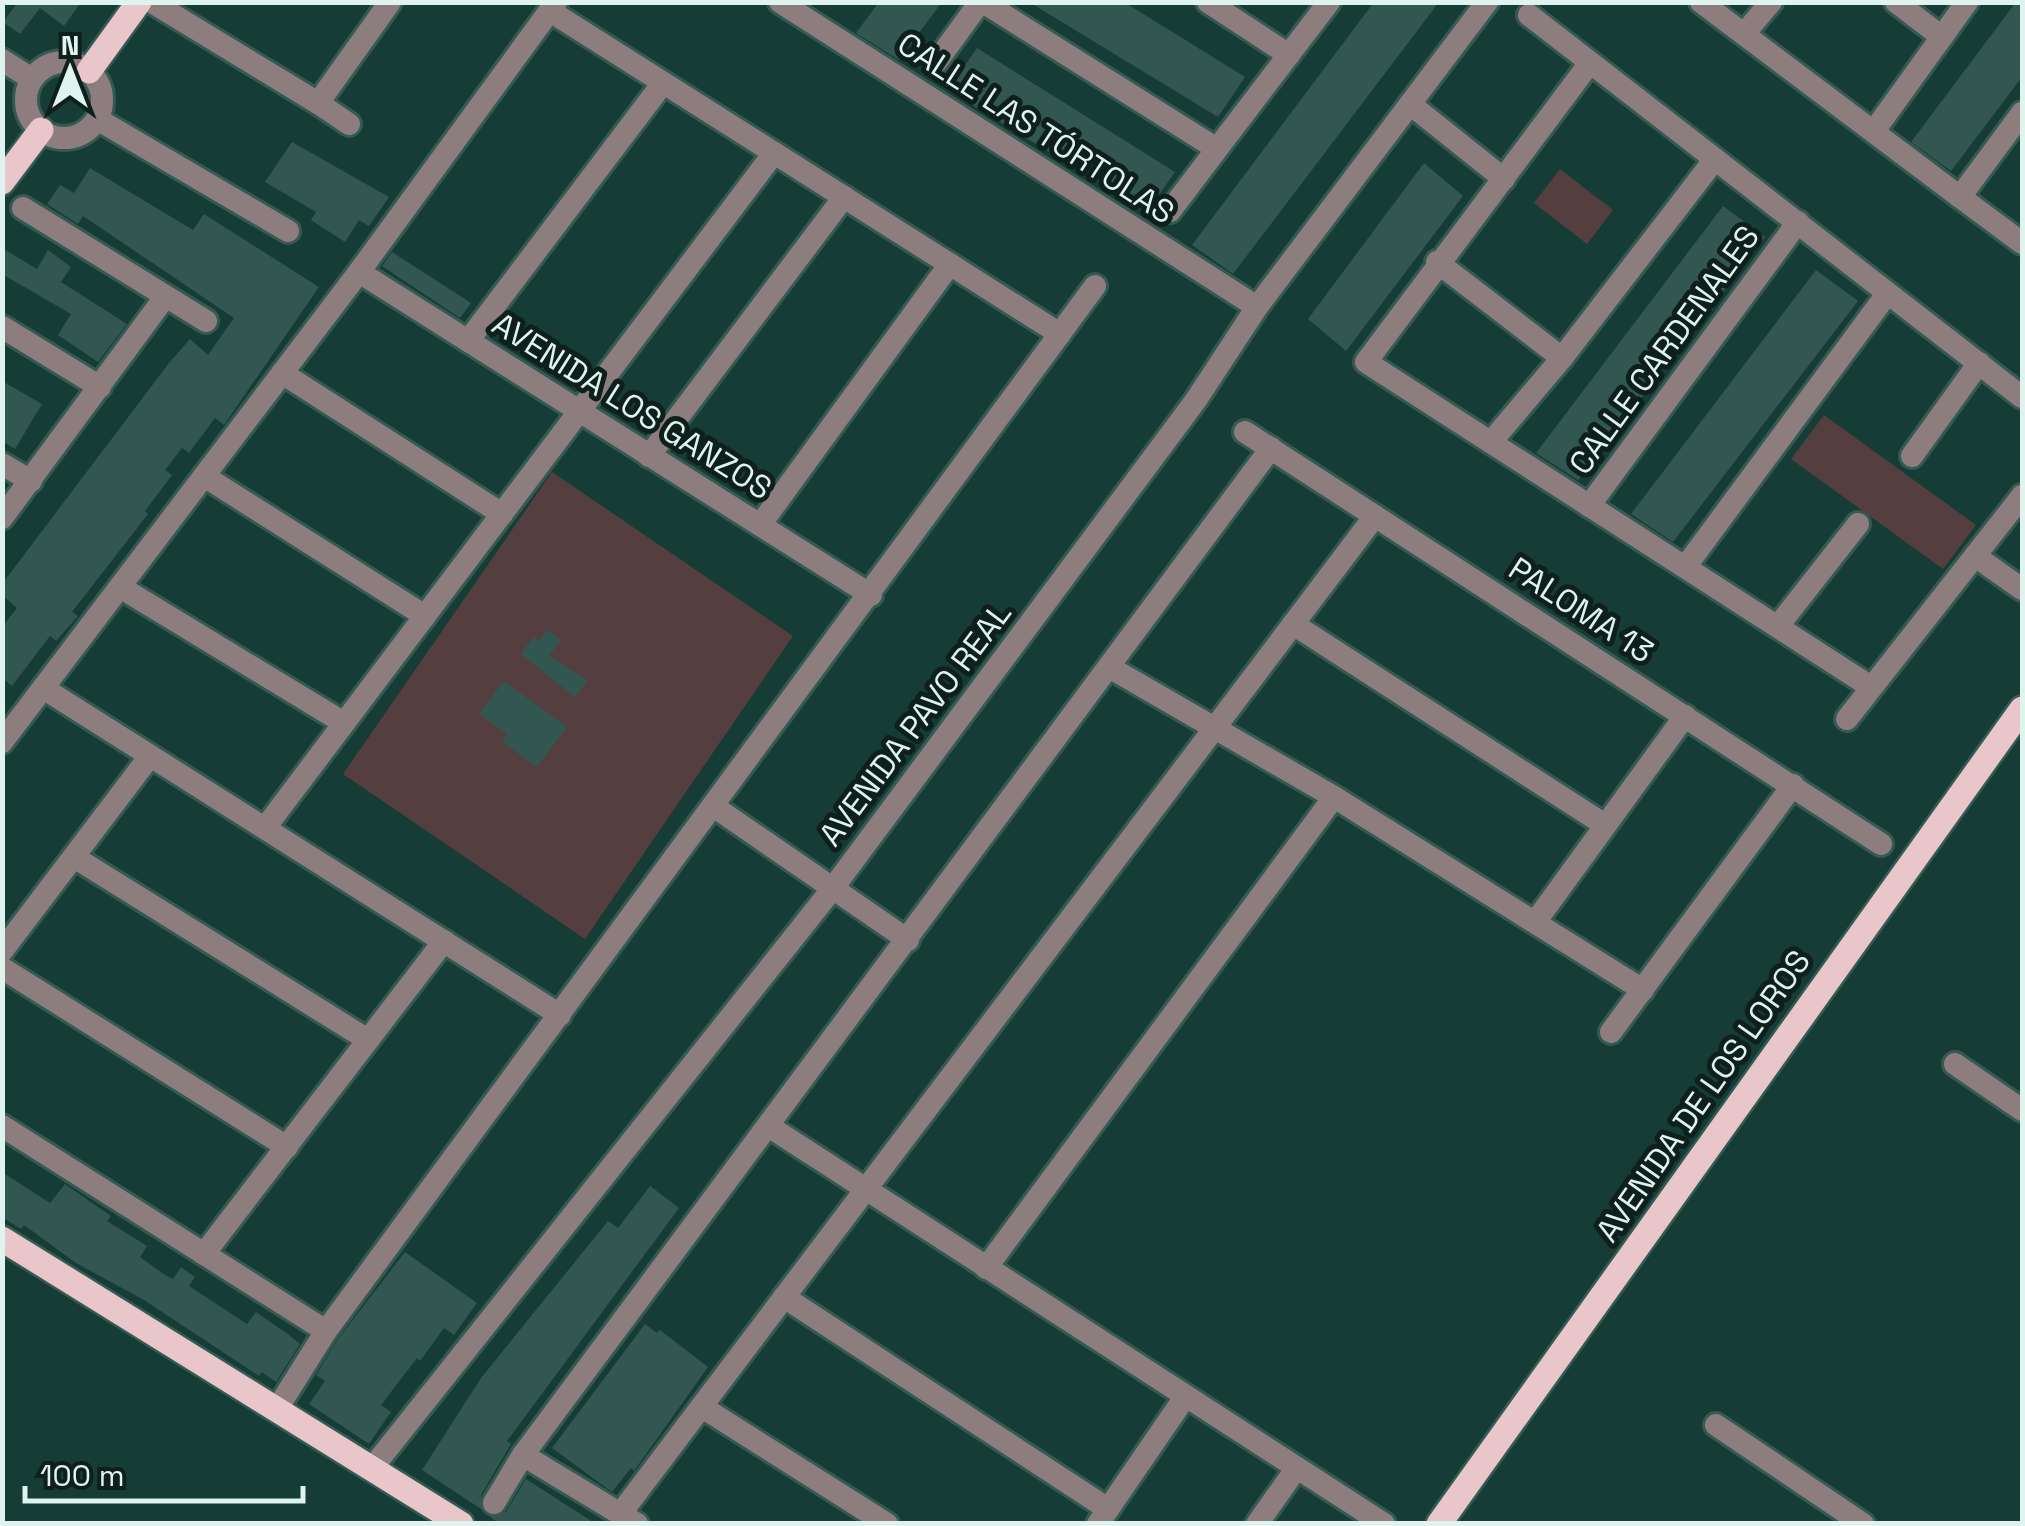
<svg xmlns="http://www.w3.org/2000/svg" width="2025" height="1526" viewBox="0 0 2025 1526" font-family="'Space Grotesk',sans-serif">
<rect width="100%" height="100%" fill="#153c35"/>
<g fill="#543e40">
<path d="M1560 169 1613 210 1587 244 1534 203Z"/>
<path d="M1824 415 1976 525 1943 569 1791 459Z"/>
<path d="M552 472 793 636 585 939 343 774Z"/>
</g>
<g fill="#315750">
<path d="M18 2H81L64 26 40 8 20 34 3 22Z"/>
<path d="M879 2H942L899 60 856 33Z"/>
<path d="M1029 2H1124L1245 77 1218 117Z"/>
<path d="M1374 2H1439L1233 274 1192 245Z"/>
<path d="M2016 2H2022V77L1951 171 1911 142Z"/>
<path d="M977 48 1175 172 1147 212 948 90Z"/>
<path d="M292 142 389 197 369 226 359 220 345 242 311 220 316 212 265 182Z"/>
<path d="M1424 163 1463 196 1346 351 1308 319Z"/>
<path d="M90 168 193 230 204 214 319 287 224 425 215 418 189 453 182 448 165 470 172 475 145 511 148 514 72 612 78 616 56 641 50 636 12 686 2 678V627L17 608 2 595V584L169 363 190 339 208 355 234 318 83 216 78 224 47 204 60 185 74 193Z"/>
<path d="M1723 206 1765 237 1578 480 1536 453Z"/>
<path d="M2 248 37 269 48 250 71 267 61 282 127 324 98 362 58 335 71 314 2 274Z"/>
<path d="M392 252 471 303 460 318 382 266Z"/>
<path d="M1816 270 1858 301 1673 542 1631 514Z"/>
<path d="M2 381 42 404 15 449 2 441Z"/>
<path d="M547 630 561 640 549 656 588 680 575 697 521 654 533 637 539 641Z"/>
<path d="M504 681 567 727 537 767 502 742 507 734 479 714Z"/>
<path d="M2 1172 50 1203 65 1184 111 1216 107 1221 147 1246 140 1257 165 1275 173 1279 181 1267 195 1277 189 1286 247 1324 256 1312 289 1335 300 1344 276 1382 262 1372 259 1376 144 1300 76 1263 24 1225 21 1229 2 1217Z"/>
<path d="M650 1186 679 1208 507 1441 511 1444 481 1495V1509L422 1470 481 1378 608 1221 618 1228Z"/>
<path d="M405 1252 477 1303 454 1335 444 1328 420 1361 417 1358 381 1405 391 1412 369 1444 309 1404 325 1381 316 1375 338 1339Z"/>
<path d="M645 1324 657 1333 660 1330 708 1367 634 1471 631 1468 612 1492 552 1448Z"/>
<path d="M526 1479 596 1524H500L490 1517 506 1512Z"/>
</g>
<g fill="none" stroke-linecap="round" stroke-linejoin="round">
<defs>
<g id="minor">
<path d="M152 2 318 103 390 2"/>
<path d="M780 2 1257 307"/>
<path d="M983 2 1217 149 1329 2"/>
<path d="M1208 2 1289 55"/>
<path d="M1701 2 1960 197"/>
<path d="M1896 2 1942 37"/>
<path d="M550 11 1060 334"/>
<path d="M1529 15 2022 397"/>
<path d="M1744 34 1771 2"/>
<path d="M2 60 32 79"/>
<path d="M937 61 980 2"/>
<circle cx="64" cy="100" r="38"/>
<path d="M1589 64 1366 362 1871 687"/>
<path d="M318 103 349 124"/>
<path d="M1410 104 1504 179"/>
<path d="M2022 113 1960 197 2022 243"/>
<path d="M97 119 288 231"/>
<path d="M1874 131 1967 2"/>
<path d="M23 208 206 321"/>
<path d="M1170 211 1217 149"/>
<path d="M1437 262 1562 358"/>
<path d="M359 272 871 595"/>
<path d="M2 327 100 387"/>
<path d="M468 341 663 83"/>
<path d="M282 373 502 514"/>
<path d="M1245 432 1881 844"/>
<path d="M1491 442 1562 358 1715 159"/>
<path d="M649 456 844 197"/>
<path d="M1912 456 1979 363"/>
<path d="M2 464 31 481"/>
<path d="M204 476 425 616"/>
<path d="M1589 506 1798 222"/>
<path d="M2 518 165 297"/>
<path d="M760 525 950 264"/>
<path d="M1975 556 2022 589"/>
<path d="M1686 566 1887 294"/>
<path d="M120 587 344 723"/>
<path d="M1293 624 1605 825"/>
<path d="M1778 626 1858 524"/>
<path d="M1109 667 1334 797 1643 990"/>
<path d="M43 688 560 1015"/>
<path d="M1847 719 2022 496"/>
<path d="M2 742 359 272 556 2"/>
<path d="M716 808 908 940"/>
<path d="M265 828 774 153"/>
<path d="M74 857 368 1040"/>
<path d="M1536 921 1685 716"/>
<path d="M2 951 150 756"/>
<path d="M2 968 287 1147"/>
<path d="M1611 1032 1793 785"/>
<path d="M1955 1064 2022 1110"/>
<path d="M2 1126 326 1331"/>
<path d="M770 1127 1384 1524"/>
<path d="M204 1254 444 941"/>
<path d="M986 1268 1334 797"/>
<path d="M784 1297 1108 1509"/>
<path d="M282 1401 326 1331 1095 286"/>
<path d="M702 1407 887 1524"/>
<path d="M1716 1425 1863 1524"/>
<path d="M523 1455 637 1524"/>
<path d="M373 1467 833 888 1196 400 1257 307 1487 2"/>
<path d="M494 1503 523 1455 1271 448"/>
<path d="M621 1513 1375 516"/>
<path d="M1098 1524 1185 1397"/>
<path d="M1257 1524 1296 1469"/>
</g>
<g id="major">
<path d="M89 71 139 2"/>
<path d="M2 182 41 130"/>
<path d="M2 1239 461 1524"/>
<path d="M1439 1524 2022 709"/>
</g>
</defs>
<use href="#minor" stroke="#355953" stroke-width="28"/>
<use href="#major" stroke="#355953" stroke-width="30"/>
<use href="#minor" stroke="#8e7d7f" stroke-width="22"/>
<use href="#major" stroke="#e8c6c9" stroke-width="25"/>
</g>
<g text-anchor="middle" stroke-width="10" stroke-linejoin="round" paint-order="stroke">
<g font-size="32" fill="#dff4ef" stroke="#0f1f1c">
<text transform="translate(1036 128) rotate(33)" y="11">CALLE LAS TÓRTOLAS</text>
<text transform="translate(1664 350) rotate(-54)" y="11">CALLE CARDENALES</text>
<text transform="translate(632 406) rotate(32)" y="11">AVENIDA LOS GANZOS</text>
<text transform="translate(1581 610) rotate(33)" y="11">PALOMA 13</text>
<text transform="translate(915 724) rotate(-53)" y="11">AVENIDA PAVO REAL</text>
<text transform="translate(1703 1096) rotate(-55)" y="11">AVENIDA DE LOS LOROS</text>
</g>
</g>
<rect width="2025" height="1526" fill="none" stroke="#dff4ef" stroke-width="10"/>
<g transform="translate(70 70)" stroke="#0f1f1c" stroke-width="8" paint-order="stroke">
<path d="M0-8L18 38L0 25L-18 38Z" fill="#dff4ef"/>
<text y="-15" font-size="28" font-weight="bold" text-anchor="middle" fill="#dff4ef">N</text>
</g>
<path d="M25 1486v15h278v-15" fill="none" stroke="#dff4ef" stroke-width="5"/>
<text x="40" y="1486" font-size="30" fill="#dff4ef" stroke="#0f1f1c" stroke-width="8" paint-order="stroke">100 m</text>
</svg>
